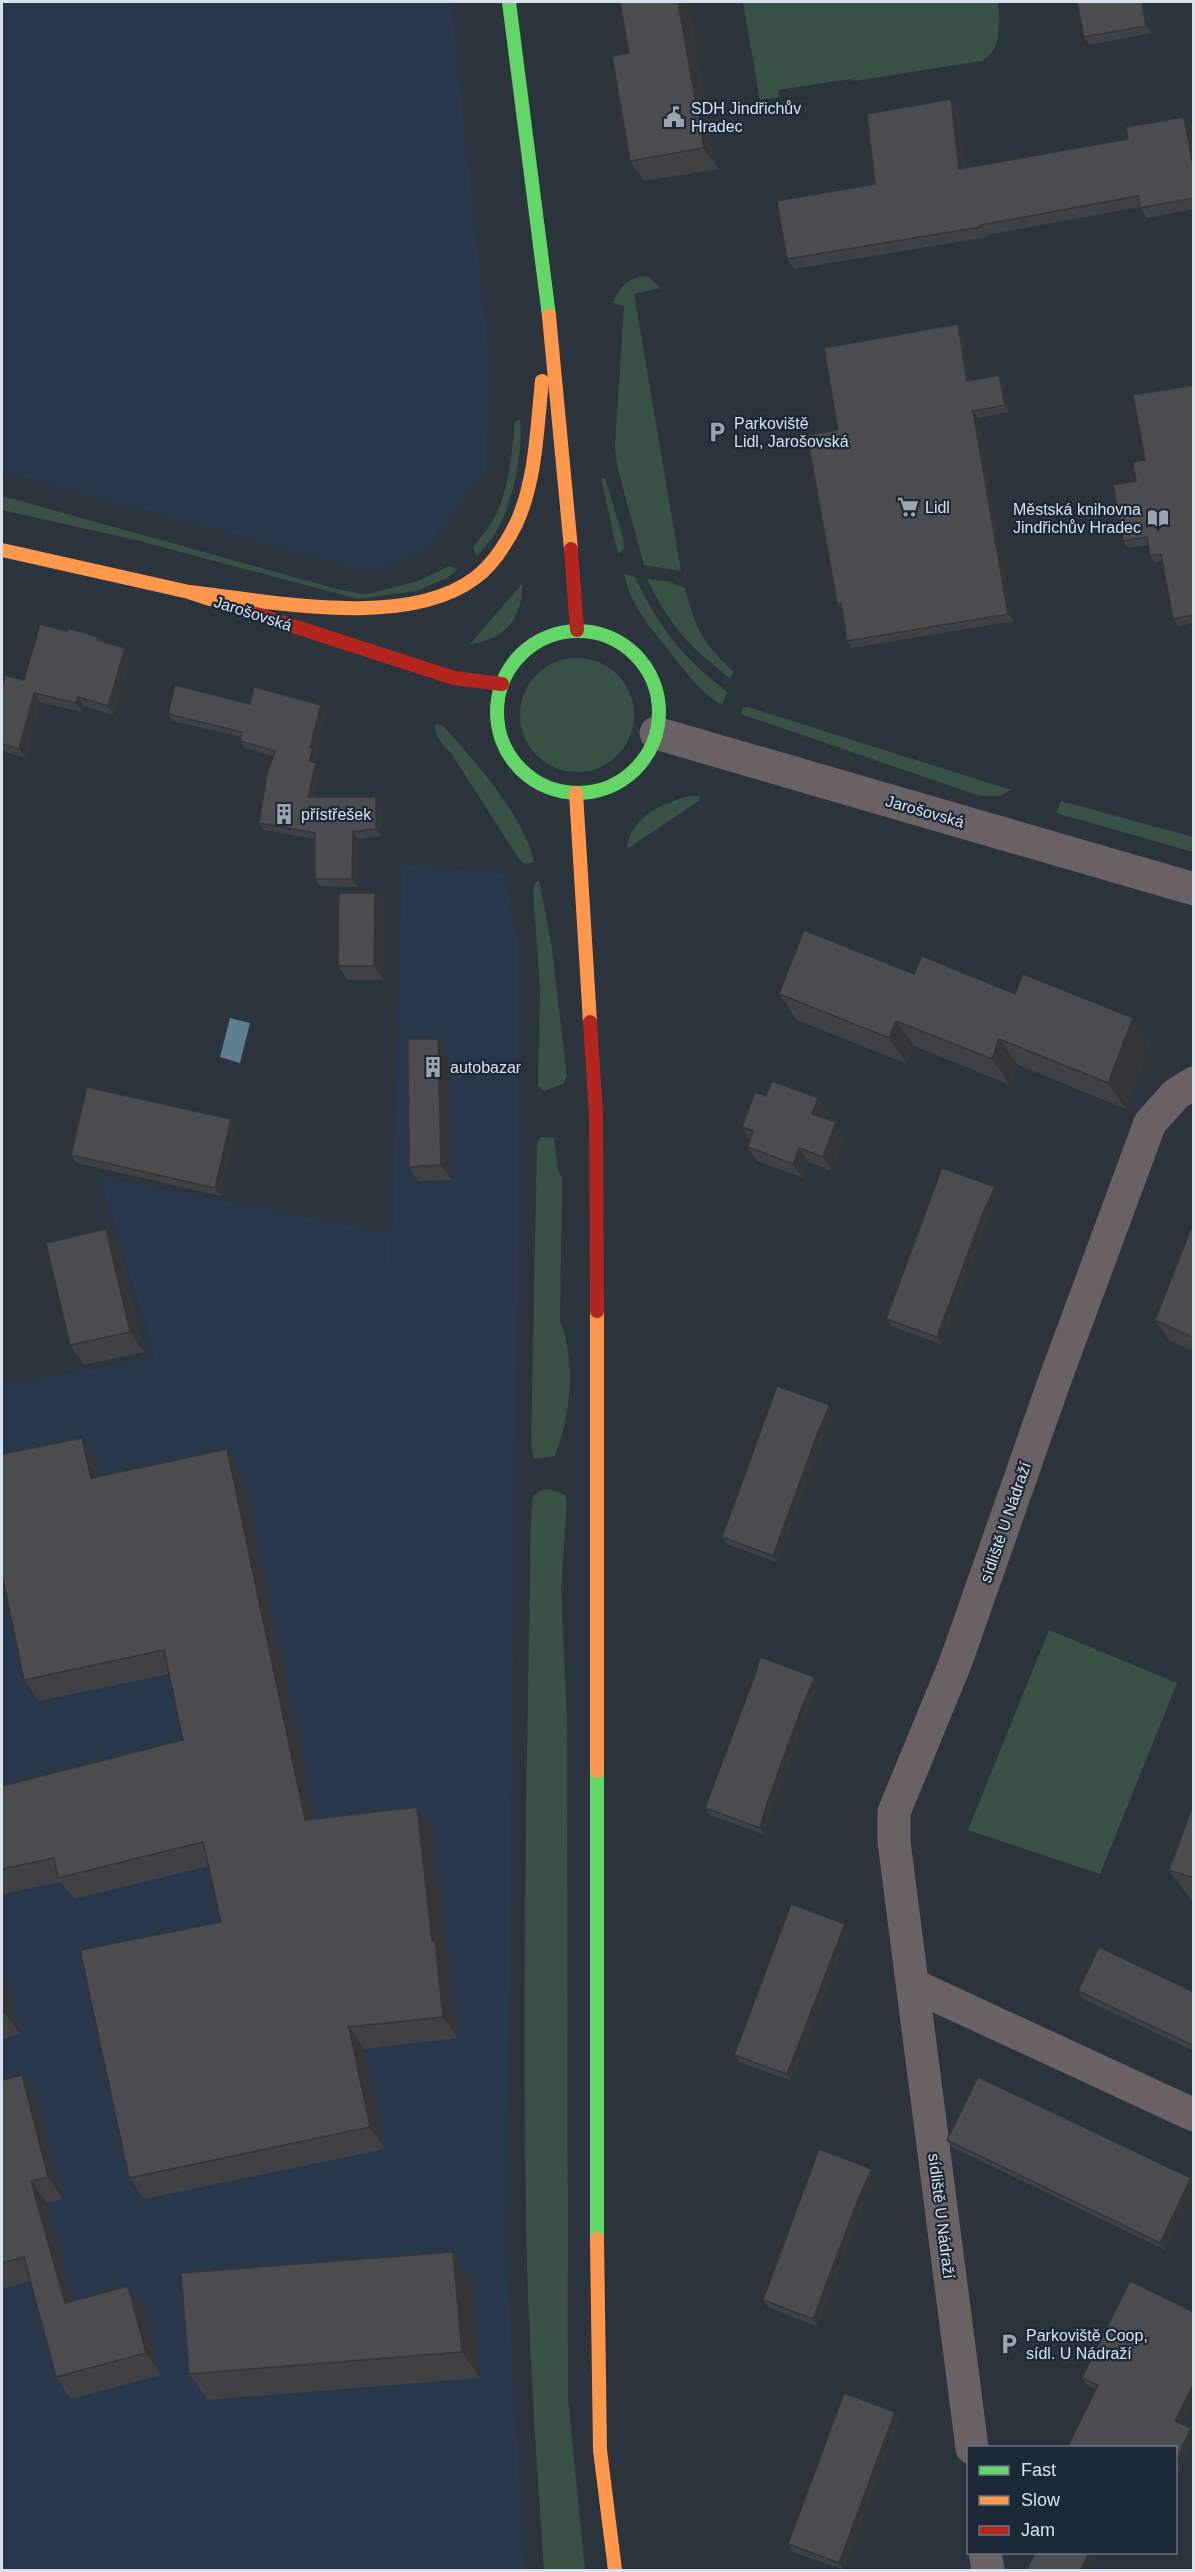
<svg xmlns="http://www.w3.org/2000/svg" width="1195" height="2572" viewBox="0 0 1195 2572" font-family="Helvetica,sans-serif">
<rect width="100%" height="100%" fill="#2b333c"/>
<g fill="#28384c">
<path d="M2 2H451L490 365 486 468 428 548 371 571 2 471Z"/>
<path d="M402 865 505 874 519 949 517 1332 506 2254 525 2570H2V1386L155 1358 100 1177 391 1234V1283Z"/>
</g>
<g fill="#395145">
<path d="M743 2H998C999 23 1003 49 982 61L854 81 851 79 778 90 780 97 760 100Z"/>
<path d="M642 276 649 277 660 288 634 294 681 571 644 565 617 466 615 446 624 306 613 303C618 288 627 280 642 276Z"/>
<path d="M518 420H520C524 449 512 505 497 530 492 540 484 548 477 556L473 549C478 539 487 531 492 522 509 493 512 454 515 421Z"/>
<path d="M601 478H605L623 538 624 548 618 554Z"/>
<path d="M2 496 337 589 362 594 372 593 418 581 449 566 458 569 447 578 416 591 358 599 136 540 2 510Z"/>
<path d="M624 574 635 577C658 625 681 657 724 689L727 693 722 705C699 692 684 670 668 649 648 625 631 605 624 574Z"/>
<path d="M647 579 667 581 685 588C695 628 703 644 734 672L730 678C688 646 671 627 647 579Z"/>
<path d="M522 584C523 618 503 641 470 644Z"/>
<circle cx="577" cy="715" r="57"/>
<path d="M743 707H748L1011 790 1000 796H980L741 714Z"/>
<path d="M435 724 442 725C472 757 526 819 534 862L525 864 519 859 451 753C442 744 435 737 435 724Z"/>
<path d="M690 796H699L700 800 627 849C628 818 664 802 690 796Z"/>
<path d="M1061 801 1193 837V852L1056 813Z"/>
<path d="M539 880 551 942 567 1076 563 1084 544 1091 538 1086 540 989 533 889 535 883Z"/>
<path d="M541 1137 554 1138 558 1170 562 1178 560 1321C576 1362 571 1414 555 1456L534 1459 531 1446 537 1144Z"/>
<path d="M551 1489 565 1495 567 1502 561 1590 567 1716 568 2399 585 2570H544C537 2468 530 2366 527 2263 521 2013 527 1763 531 1514L533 1496 542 1490Z"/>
<path d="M1049 1630 1177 1683 1100 1874 968 1830Z"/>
</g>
<path fill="#5d7f8f" d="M230 1018 250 1023 240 1063 220 1057Z"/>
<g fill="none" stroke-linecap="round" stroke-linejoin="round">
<g stroke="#6a6164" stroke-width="33">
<path d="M656 733 1194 889"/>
<path d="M913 1985 1194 2115"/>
<path d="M972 2448 894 1842V1812L955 1664 1053 1385 1150 1123 1176 1094 1194 1083"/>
<path d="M985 2552 988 2570"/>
</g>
<g stroke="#63d668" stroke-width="14">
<path d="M509 2 549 316"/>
<circle cx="578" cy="712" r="81"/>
<path d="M597 2239V1771"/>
</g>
<g stroke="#ff974d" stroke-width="14">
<path d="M549 316 571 549"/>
<path d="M2 550 189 592 210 599"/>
<path d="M189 592C270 601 406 630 475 578 493 565 506 544 516 524 536 481 537 428 542 381"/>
<path d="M576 793 590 1022"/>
<path d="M597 1311V1771"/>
<path d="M597 2239 600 2450 615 2570"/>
</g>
<g stroke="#b3261e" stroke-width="14">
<path d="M571 549 577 630"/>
<path d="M256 614 454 678 502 684"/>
<path d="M590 1022 596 1114 597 1311"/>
</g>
</g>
<g fill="#414143">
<path d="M620 2 718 169 644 181 630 161 629 53Z"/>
<path d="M1077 2H1145L1151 33 1089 45 1084 37Z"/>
<path d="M958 109 965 168 1128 139 1184 117 1191 127 1194 142V209L1147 218 1140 207 987 235 988 237 794 269 787 259 875 184Z"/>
<path d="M963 332 971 380 1004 382 1010 412 978 418 1013 621 852 648 847 641 842 610 837 603 838 430Z"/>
<path d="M1194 385V623L1178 626 1173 619 1162 561 1155 563 1150 556 1148 545 1128 548 1123 541 1136 481 1145 460Z"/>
<path d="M67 631 98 637 101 641 125 648 131 657 114 715 84 706 82 712 40 702 26 758 2 751V688L24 680Z"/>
<path d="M250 704 321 705 326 712 316 753 318 756 315 763 321 770 314 797H376L381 805V836L358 839 357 887 320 886 315 879V839L264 830 259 823 273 756 245 748 240 741 241 737 173 721 168 714Z"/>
<path d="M375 893 385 907 384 980H348L338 966Z"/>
<path d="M914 974 1015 994 1151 1044 1126 1109 1018 1065 1010 1085 914 1046 907 1064 797 1020 779 994Z"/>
<path d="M448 1054 452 1180 419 1181 409 1167Z"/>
<path d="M766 1096 818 1098 828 1112 826 1118 846 1136 832 1171 809 1162 803 1178 757 1161 748 1147 750 1139 742 1127Z"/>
<path d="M236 1128 221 1196 77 1163 71 1155Z"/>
<path d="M995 1187 1000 1195 987 1222 942 1345 891 1326 886 1319Z"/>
<path d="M1194 1221V1352L1169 1340 1155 1320Z"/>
<path d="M106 1229 121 1249 144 1352 84 1365 70 1345Z"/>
<path d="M835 1412 823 1439 778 1563 727 1544 722 1537Z"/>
<path d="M82 1438 97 1459 101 1476 242 1471 315 1818 433 1829 447 1958 450 1963 458 2038 364 2049 385 2149 144 2199 129 2178 221 1922 209 1866 74 1899 61 1882 2 1894V1786L183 1740 169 1674 39 1701 24 1680Z"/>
<path d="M815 1677 820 1684 808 1711 771 1814 765 1835 710 1815 705 1808Z"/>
<path d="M1194 1803V1904L1169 1870Z"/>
<path d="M850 1931 792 2081 739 2062 734 2055Z"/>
<path d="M2 1962 20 2034 2 2039Z"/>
<path d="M1078 1991 1194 1992V2051L1083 1999Z"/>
<path d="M2 2080 37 2096 63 2199 47 2203 73 2300 128 2286 144 2308 161 2375 71 2399 56 2377 30 2281 2 2289Z"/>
<path d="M947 2140 1191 2178 1194 2182V2191L1165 2250 952 2147Z"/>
<path d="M872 2169 877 2176 864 2204 818 2327 768 2307 763 2300Z"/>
<path d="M453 2252 471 2278 480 2378 208 2400 189 2374Z"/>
<path d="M1194 2312V2401L1182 2424 1191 2428 1194 2432V2440L1176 2478V2448L1096 2389 1087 2385 1082 2378Z"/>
<path d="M895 2412 900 2419 844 2570 793 2552 788 2544Z"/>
</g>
<g fill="#353537">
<path d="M678 2H689L718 169 704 148Z"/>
<path d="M1142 2H1145L1151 33 1146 26Z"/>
<path d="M951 99 958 109 966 179 959 169Z"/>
<path d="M1184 117 1191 127 1194 142V171Z"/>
<path d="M958 324 963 332 972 388 967 381Z"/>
<path d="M999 375 1004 382 1010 412 1005 405Z"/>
<path d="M973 411 978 418 1013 621 1008 614Z"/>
<path d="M125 648 131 657 114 715 108 706Z"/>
<path d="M34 693 40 702 26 758 19 749Z"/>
<path d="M78 697 84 706 82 712 76 703Z"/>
<path d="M321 705 326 712 316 753 318 756 314 768 309 761 310 748Z"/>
<path d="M316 763 321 770 313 804 308 797Z"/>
<path d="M376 797 381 805V836L376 829Z"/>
<path d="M353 832 358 839 357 887 352 879Z"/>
<path d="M375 893 385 907 384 980 374 966Z"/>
<path d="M1133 1018 1151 1044 1126 1109 1108 1083Z"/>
<path d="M896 1021 914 1046 907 1064 889 1038Z"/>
<path d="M438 1039 448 1054 452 1180 441 1165Z"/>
<path d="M999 1039 1018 1065 1010 1085 992 1059Z"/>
<path d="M818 1098 828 1112 822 1128 812 1114Z"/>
<path d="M231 1119 236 1128 221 1196 215 1188Z"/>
<path d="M836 1122 846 1136 832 1171 823 1157Z"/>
<path d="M799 1148 809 1162 803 1178 793 1164Z"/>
<path d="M995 1187 1000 1195 987 1222 942 1345 937 1337 982 1215Z"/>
<path d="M106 1229 121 1249 144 1352 130 1332Z"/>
<path d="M830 1405 835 1412 823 1439 778 1563 773 1556 818 1432Z"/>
<path d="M82 1438 97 1459 106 1500 91 1478Z"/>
<path d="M227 1449 242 1471 320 1841 305 1820Z"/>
<path d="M815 1677 820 1684 808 1711 771 1814 765 1835 760 1828 766 1806 803 1704Z"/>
<path d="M417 1807 433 1829 447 1958 450 1963 458 2038 443 2017 432 1941Z"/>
<path d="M845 1924 850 1931 792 2081 787 2074Z"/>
<path d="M2 1962 20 2034 4 2012 2 2000Z"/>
<path d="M349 2027 364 2049 385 2149 370 2127Z"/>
<path d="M22 2075 37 2096 63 2199 48 2177Z"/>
<path d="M872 2169 877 2176 864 2204 818 2327 813 2319 859 2197Z"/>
<path d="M1191 2178 1194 2182V2191L1165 2250 1160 2243Z"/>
<path d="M31 2181 47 2203 80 2325 65 2303Z"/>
<path d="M453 2252 471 2278 480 2378 462 2352Z"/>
<path d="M128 2286 144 2308 161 2375 146 2353Z"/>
<path d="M1194 2383V2401L1180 2428 1175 2421Z"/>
<path d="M895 2412 900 2419 844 2570 839 2563Z"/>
<path d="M1191 2428 1194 2432V2440L1176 2478V2460Z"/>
<path d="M1089 2553H1097L1089 2571H1080Z"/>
</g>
<g fill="#4c4c4e" stroke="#353537" stroke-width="1.5">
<path d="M620 2H678L704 148 630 161 612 56 629 53Z"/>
<path d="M1077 2H1142L1146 26 1084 37Z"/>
<path d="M951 99 959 169 1128 139 1126 127 1184 117 1194 171V198L1140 208 1138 196 980 225V227L787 259 777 201 875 184 867 114Z"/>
<path d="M958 324 967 381 999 375 1005 405 973 411 1008 614 847 641 841 603H837L807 435 838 430 824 348Z"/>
<path d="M1194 385V615L1173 619 1161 554 1150 556 1147 537 1123 541 1113 485 1136 481 1133 462 1145 460 1133 395Z"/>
<path d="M40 624 67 631 68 628 98 637 97 640 125 648 108 706 78 697 76 703 34 693 19 749 2 744V688L5 675 24 680Z"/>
<path d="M175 685 250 704 254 687 321 705 310 748 313 749 309 761 316 763 308 797H376V829L353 832 352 879H315V833L259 823 267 774 275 751 240 741 242 732 168 714Z"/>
<path d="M339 893H375L374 966H338Z"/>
<path d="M804 930 914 974 922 956 1015 994 1023 974 1133 1018 1108 1083 999 1039 992 1059 896 1021 889 1038 779 994Z"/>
<path d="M408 1039H438L441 1165 409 1167Z"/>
<path d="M772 1081 818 1098 812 1114 836 1122 823 1157 799 1148 793 1164 748 1147 753 1131 742 1127 755 1092 766 1096Z"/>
<path d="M87 1087 231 1119 215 1188 71 1155Z"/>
<path d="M942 1168 995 1187 982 1215 937 1337 886 1319Z"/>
<path d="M1194 1221V1338L1155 1320Z"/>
<path d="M106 1229 130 1332 70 1345 46 1243Z"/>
<path d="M777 1386 830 1405 818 1432 773 1556 722 1537Z"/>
<path d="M82 1438 91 1478 227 1449 305 1820 417 1807 432 1941H435L443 2017 349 2027 370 2127 129 2178 80 1950 221 1922 203 1842 58 1878 54 1858 2 1869V1786L183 1740 164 1650 24 1680 2 1574V1454Z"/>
<path d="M760 1657 815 1677 803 1704 766 1806 760 1828 705 1808 755 1675Z"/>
<path d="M1194 1803V1878L1169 1870Z"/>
<path d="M791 1904 845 1924 787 2074 734 2055Z"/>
<path d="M1099 1947 1194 1992V2046L1078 1991Z"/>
<path d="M2 2000 4 2012 2 2013Z"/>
<path d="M22 2075 48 2177 31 2181 65 2303 128 2286 146 2353 56 2377 24 2257 2 2263V2080Z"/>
<path d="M978 2077 1191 2178 1160 2243 947 2140Z"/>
<path d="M819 2149 872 2169 859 2197 813 2319 763 2300Z"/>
<path d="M453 2252 462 2352 189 2374 181 2273Z"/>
<path d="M1130 2281 1194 2312V2383L1175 2421 1191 2428 1176 2460V2448H1067L1098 2385 1082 2378Z"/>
<path d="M844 2393 895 2412 839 2563 788 2544Z"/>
<path d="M1035 2553H1089L1080 2571H1026Z"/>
</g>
<defs>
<symbol id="civic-bare" viewBox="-9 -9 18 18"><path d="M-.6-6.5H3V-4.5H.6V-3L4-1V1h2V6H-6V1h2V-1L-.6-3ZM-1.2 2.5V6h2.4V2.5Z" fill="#9ca4ae" stroke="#1b2837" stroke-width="2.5" paint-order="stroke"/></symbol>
<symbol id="parking-bare" viewBox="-9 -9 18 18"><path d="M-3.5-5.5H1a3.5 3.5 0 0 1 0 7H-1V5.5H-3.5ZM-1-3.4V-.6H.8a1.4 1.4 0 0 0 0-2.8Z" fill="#9ca4ae" stroke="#1b2837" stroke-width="2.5" paint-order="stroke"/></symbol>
<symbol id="supermarket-bare" viewBox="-9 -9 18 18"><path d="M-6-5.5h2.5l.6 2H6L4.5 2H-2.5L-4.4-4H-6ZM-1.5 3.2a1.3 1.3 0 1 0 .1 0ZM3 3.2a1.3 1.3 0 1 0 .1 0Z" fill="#9ca4ae" stroke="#1b2837" stroke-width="2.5" paint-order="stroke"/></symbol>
<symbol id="library-bare" viewBox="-9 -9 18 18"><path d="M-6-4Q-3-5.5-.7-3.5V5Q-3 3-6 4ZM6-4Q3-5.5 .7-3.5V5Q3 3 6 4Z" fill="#9ca4ae" stroke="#1b2837" stroke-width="2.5" paint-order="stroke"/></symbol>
<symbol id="building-bare" viewBox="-9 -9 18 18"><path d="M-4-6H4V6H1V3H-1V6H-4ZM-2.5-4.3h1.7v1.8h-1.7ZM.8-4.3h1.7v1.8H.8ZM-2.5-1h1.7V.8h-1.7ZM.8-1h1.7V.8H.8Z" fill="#9ca4ae" stroke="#1b2837" stroke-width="2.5" paint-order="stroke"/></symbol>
</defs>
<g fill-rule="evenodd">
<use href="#civic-bare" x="659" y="102" width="30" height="30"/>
<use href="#parking-bare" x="702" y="417" width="30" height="30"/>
<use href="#supermarket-bare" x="893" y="492" width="30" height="30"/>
<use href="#library-bare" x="1143" y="503" width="30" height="30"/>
<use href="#building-bare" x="269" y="799" width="30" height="30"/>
<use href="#building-bare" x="418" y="1052" width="30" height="30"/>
<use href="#parking-bare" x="994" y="2329" width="30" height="30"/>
</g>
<g text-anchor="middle" stroke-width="4.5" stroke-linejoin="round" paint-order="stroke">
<g font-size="16" fill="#d9e1ec" stroke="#1b2837" text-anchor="start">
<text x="691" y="114">SDH Jindřichův<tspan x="691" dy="18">Hradec</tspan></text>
<text x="734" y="429">Parkoviště<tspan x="734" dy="18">Lidl, Jarošovská</tspan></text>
<text x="925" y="513">Lidl</text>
<text x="1141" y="515" text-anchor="end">Městská knihovna<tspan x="1141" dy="18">Jindřichův Hradec</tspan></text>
<text x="301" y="820">přístřešek</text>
<text x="450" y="1073">autobazar</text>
<text x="1026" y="2341">Parkoviště Coop,<tspan x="1026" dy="18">sídl. U Nádraží</tspan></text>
</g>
<g font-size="16" fill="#d9e1ec" stroke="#1b2837">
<text transform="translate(253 613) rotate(18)" y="6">Jarošovská</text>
<text transform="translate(925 811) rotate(16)" y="6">Jarošovská</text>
<text transform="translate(1005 1522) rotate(-71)" y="6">sídliště U Nádraží</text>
<text transform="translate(942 2216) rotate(83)" y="6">sídliště U Nádraží</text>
</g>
</g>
<rect width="1195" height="2572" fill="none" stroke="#d9e1ec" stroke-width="6"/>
<rect x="967" y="2446" width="210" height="108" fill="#1b2837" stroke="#67727f" stroke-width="1.5"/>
<rect x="979" y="2466" width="30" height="9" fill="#63d668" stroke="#67727f" stroke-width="1.5"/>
<text x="1021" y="2476" font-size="18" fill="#d9e1ec">Fast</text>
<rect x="979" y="2496" width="30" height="9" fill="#ff974d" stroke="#67727f" stroke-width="1.5"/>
<text x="1021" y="2506" font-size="18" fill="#d9e1ec">Slow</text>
<rect x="979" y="2526" width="30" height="9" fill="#b3261e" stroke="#67727f" stroke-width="1.5"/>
<text x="1021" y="2536" font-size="18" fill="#d9e1ec">Jam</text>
</svg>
